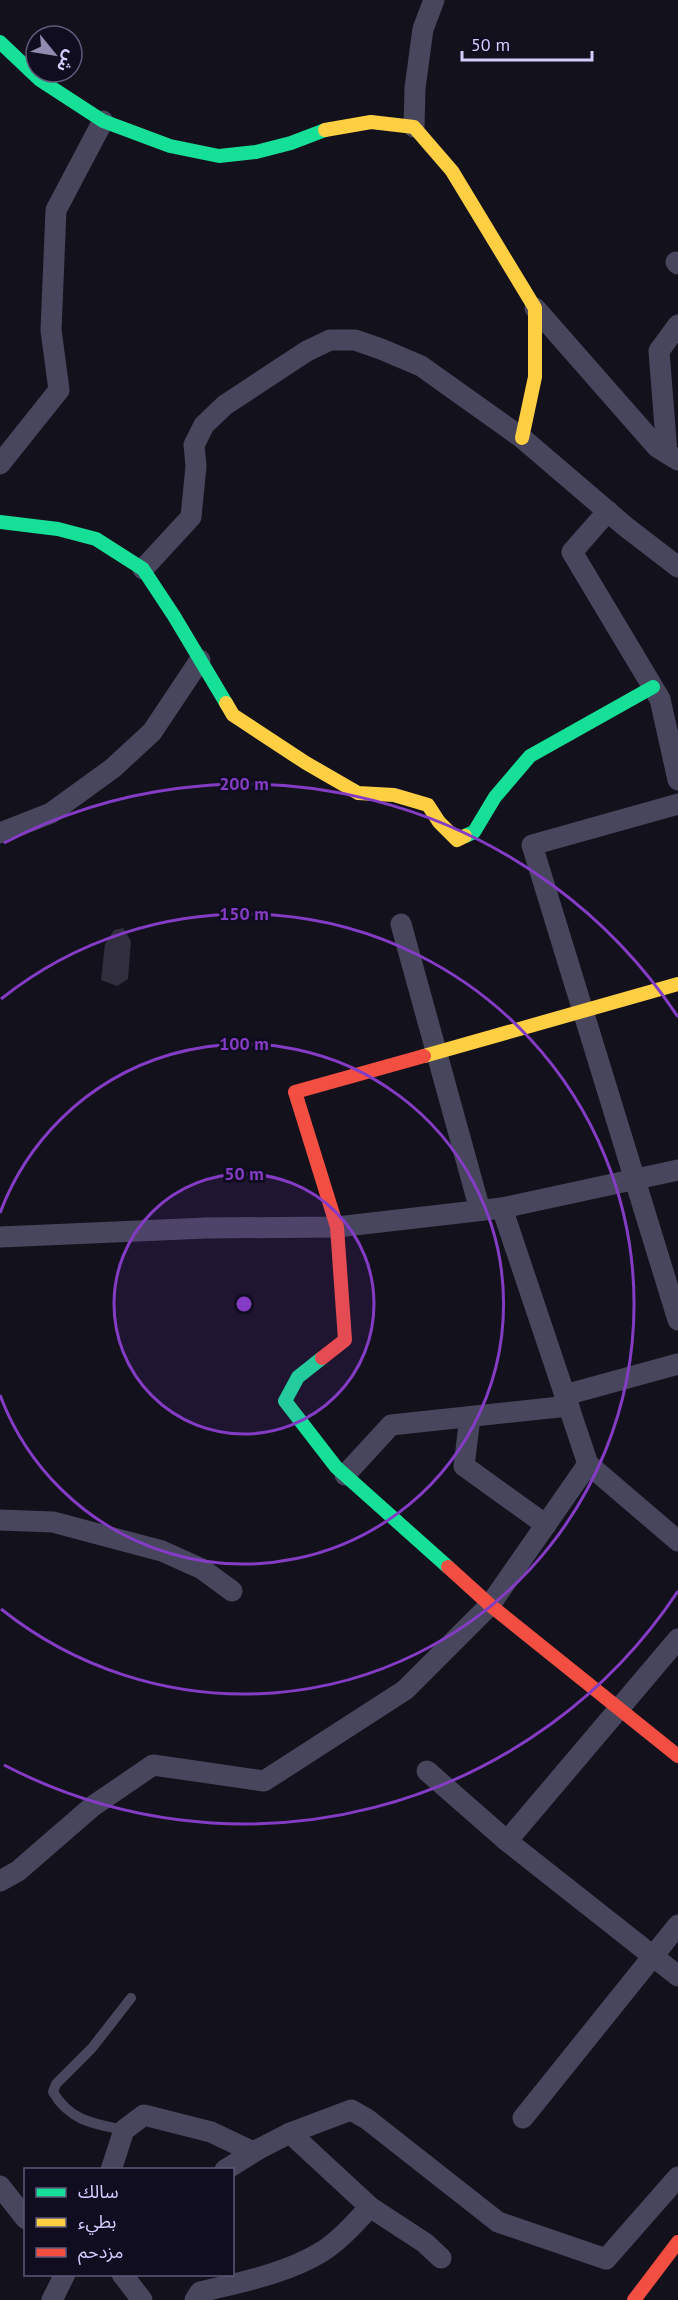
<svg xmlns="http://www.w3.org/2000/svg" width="678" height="2300" viewBox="0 0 678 2300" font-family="'PT Sans','Noto Sans Arabic',sans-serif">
<rect width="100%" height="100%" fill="#13111c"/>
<path fill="#312f3e" d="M123 928 131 941 128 979 117 986 101 980 105 944 114 930Z"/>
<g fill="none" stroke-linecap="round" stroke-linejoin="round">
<path stroke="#47465d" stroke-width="10" d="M124 2130C94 2124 70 2121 53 2092L56 2084 92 2048 131 1998"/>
<g stroke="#47465d" stroke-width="21">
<path d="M414 127 415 88 423 29 434 0"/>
<path d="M676 262 678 264"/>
<path d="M535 308 657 447 678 460"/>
<path d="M667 453 659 351 678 325"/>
<path d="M0 464 59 390 51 330 56 210 103 121"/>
<path d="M608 511 572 552 660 699 678 780"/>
<path d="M143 569 191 517 196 466 194 445 204 425 225 405 307 351 330 340H355L381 349 421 366 522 438 626 527 678 567"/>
<path d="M678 804 532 845 678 1320"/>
<path d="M0 833 51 813 113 768 152 732 200 660"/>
<path d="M401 924 480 1210"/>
<path d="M502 1208 588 1464 678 1541"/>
<path d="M0 1237 206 1228 337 1227 502 1208 678 1170"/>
<path d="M565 1395 678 1364"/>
<path d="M470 1417 464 1466 546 1525"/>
<path d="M345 1475 391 1425 569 1406"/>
<path d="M0 1520 53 1522 162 1551 202 1569 232 1591"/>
<path d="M427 1771 507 1841 678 1976"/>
<path d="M507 1841 678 1639"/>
<path d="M0 1881 18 1871 93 1806 153 1765 264 1781 405 1690 490 1605 588 1464"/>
<path d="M523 2118 678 1925"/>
<path d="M290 2133 370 2207 425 2243 441 2258"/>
<path d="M111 2170 124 2130 144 2115 211 2132 253 2152 290 2133 351 2110 367 2119 498 2222 606 2259 678 2177"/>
<path d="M225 2170 257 2150"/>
<path d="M0 2186 26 2219"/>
<path d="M122 2274 142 2300"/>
<path d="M52 2300 65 2274"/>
<path d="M195 2300 200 2292C241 2282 286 2274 323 2251 341 2239 355 2223 370 2207"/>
</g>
<g stroke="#16e098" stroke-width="14">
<path d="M0 42 40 80 103 121 170 146 219 156 256 152 291 143 325 130"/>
<path d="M0 522 58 529 96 539 143 569 174 616 226 703"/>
<path d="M465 836 474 832 495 797 530 756 653 687"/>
<path d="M322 1358 298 1377 285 1401 336 1467 448 1567"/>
</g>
<g stroke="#ffcf43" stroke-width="14">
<path d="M325 130 371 122 414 127 452 171 535 308V377L522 438"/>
<path d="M226 703 233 715 306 763 358 793 394 795 428 805 439 822 457 840 465 836"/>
<path d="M424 1056 678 984"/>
</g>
<g stroke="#f24e42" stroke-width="14">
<path d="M322 1358 345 1340 337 1227 295 1092 424 1056"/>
<path d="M448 1567 490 1605 678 1756"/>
<path d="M634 2300 678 2242"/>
</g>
</g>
<circle cx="244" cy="1304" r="130" fill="#843cc5" fill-opacity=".12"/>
<g fill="none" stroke="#843cc5" stroke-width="3">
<circle cx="244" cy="1304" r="130"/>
<path d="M0 1213A260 260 0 1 1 0 1395"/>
<path d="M1 999A390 390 0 1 1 1 1609"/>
<path d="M678 1591A520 520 0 0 1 4 1765M4 843A520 520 0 0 1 678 1017"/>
</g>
<circle cx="244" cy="1304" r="9" fill="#843cc5" stroke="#100d20" stroke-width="3"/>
<g font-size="18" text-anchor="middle" font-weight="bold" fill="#843cc5" stroke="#100d20" stroke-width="6" stroke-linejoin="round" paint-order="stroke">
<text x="244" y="790">200 m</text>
<text x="244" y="920">150 m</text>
<text x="244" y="1050">100 m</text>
<text x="244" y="1180">50 m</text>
</g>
<rect x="24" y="2168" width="210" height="108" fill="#100d20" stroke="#5e5a79" stroke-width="1.5"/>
<rect x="36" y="2188" width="30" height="9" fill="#16e098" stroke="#5e5a79" stroke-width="1.5"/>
<text x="78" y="2198" font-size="18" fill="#d3cdfe">سالك</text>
<rect x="36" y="2218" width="30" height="9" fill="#ffcf43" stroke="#5e5a79" stroke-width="1.5"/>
<text x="78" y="2228" font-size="18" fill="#d3cdfe">بطيء</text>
<rect x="36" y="2248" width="30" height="9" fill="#f24e42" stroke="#5e5a79" stroke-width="1.5"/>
<text x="78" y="2258" font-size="18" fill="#d3cdfe">مزدحم</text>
<g transform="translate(54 54) rotate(120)"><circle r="28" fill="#100d20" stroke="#5e5a79" stroke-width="1.5"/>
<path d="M0-4.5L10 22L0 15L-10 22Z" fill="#908baf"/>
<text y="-9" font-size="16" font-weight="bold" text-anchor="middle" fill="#d3cdfe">ش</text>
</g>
<path d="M462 51v9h130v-9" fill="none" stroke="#d3cdfe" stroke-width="3"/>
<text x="471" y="51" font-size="18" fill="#d3cdfe" stroke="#100d20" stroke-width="4.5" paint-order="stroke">50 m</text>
</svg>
